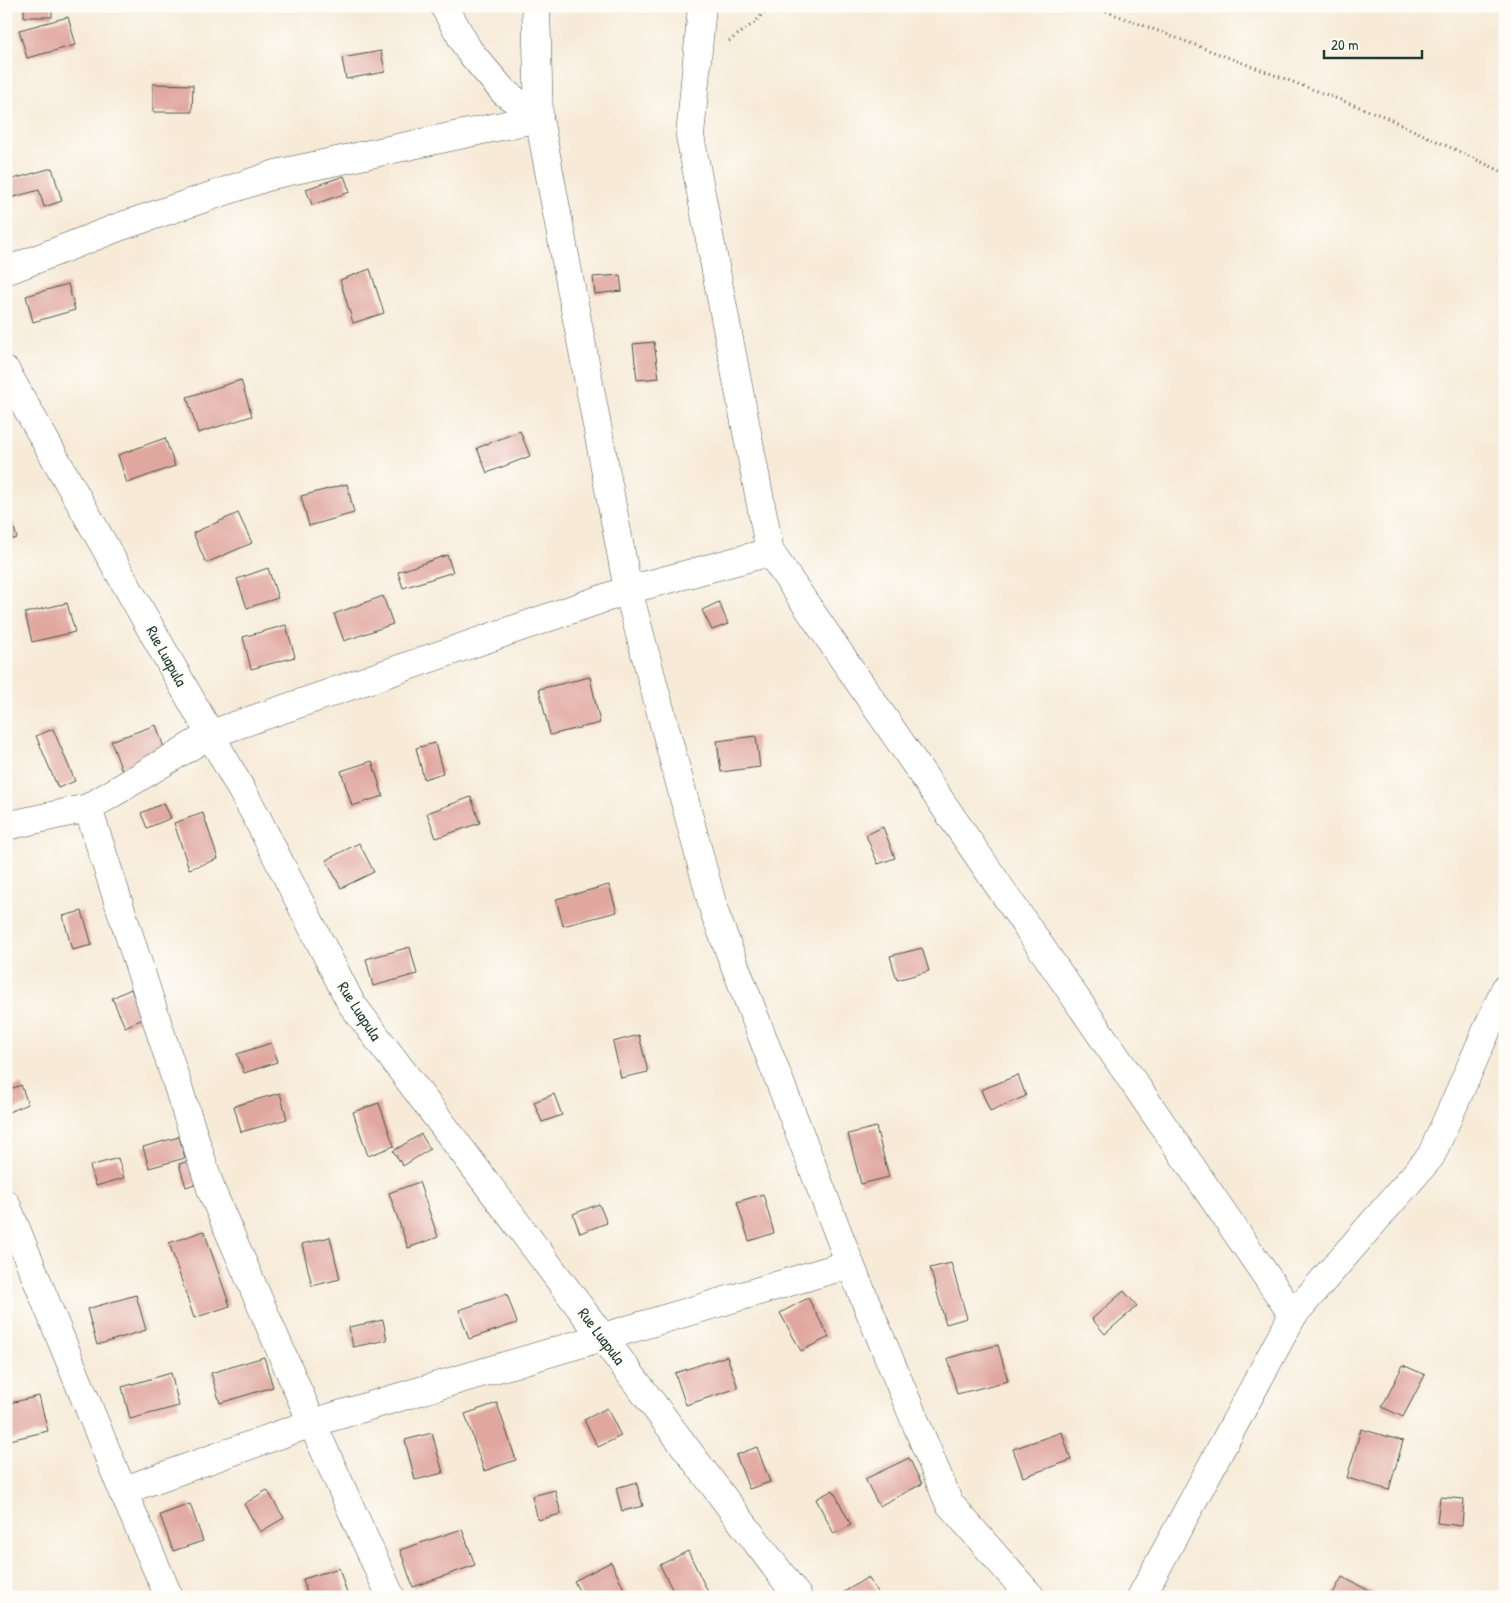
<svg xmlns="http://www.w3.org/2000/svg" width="1511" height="1603" viewBox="0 0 1511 1603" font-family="'Patrick Hand',sans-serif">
<rect width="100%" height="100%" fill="#fdfcf7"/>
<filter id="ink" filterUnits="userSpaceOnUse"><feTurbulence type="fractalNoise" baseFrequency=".02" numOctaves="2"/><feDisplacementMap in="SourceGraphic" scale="10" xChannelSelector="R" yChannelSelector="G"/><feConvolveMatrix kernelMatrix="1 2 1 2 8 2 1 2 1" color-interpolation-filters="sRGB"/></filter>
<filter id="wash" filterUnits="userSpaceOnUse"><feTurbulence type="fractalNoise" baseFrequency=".0096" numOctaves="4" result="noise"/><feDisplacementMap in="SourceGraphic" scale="20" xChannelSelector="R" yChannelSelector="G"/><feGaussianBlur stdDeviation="1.12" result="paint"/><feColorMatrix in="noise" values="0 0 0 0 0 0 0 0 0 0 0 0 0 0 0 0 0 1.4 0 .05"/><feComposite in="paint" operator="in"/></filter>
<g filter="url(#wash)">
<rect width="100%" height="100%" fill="#f7ead7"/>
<g id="blocks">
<g fill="#e0a79e">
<rect x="24" y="6" width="28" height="11"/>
<path d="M68 17 76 45 27 58 19 30Z"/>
<path d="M381 51 385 72 346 79 342 58Z"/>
<path d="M153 84 193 85 192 112H153Z"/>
<path d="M52 168 62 201 44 207 39 190 7 199 6 181Z"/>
<path d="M344 176 350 192 312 205 306 189Z"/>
<path d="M370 269 384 313 353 323 340 280Z"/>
<path d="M620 275 622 291 595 294 593 277Z"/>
<path d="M68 284 75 310 33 322 26 296Z"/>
<path d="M654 342 659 378 637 380 633 344Z"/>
<path d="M241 380 252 416 198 433 187 397Z"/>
<path d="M520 431 530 456 487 473 477 448Z"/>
<path d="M165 438 175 466 127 483 118 455Z"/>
<path d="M347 484 354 513 309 526 301 496Z"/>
<path d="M9 511 17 538 6 541V512Z"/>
<path d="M238 513 252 543 206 563 193 533Z"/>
<path d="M447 555 453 572 403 588 398 572Z"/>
<path d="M268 568 278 598 247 608 237 579Z"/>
<path d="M383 596 393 624 344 641 334 614Z"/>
<path d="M719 602 728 624 712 630 702 610Z"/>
<path d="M67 603 75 632 32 642 25 613Z"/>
<path d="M286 625 295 657 251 669 243 637Z"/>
<path d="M590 677 600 723 550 735 539 689Z"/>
<path d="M156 725 167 756 122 771 111 741Z"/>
<path d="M53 729 75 781 58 788 36 736Z"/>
<path d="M756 736 760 767 721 772 717 741Z"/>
<path d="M435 743 443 773 424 779 416 748Z"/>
<path d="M372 761 383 796 352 806 341 771Z"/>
<path d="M471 797 480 823 436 838 427 813Z"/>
<path d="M164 803 171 818 147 828 141 813Z"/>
<path d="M203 813 218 859 189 869 174 823Z"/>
<path d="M883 827 895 858 878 864 866 835Z"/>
<path d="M359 843 374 872 341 888 326 860Z"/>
<path d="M609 885 617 912 563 926 556 899Z"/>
<path d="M82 911 92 945 72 950 63 916Z"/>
<path d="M410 947 417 974 373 986 366 959Z"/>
<path d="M922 948 929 971 897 980 890 956Z"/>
<path d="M131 989 143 1019 125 1027 112 998Z"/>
<path d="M639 1035 648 1072 621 1078 613 1042Z"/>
<path d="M271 1043 277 1062 244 1073 237 1054Z"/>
<path d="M1018 1075 1026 1096 990 1111 981 1090Z"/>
<path d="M21 1085 28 1104 6 1113V1091Z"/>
<path d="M280 1093 287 1119 241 1132 234 1106Z"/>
<path d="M554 1094 562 1115 542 1122 534 1102Z"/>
<path d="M379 1103 394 1146 368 1156 353 1112Z"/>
<path d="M876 1127 889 1177 861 1184 848 1134Z"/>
<path d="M421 1134 430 1149 403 1166 393 1151Z"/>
<path d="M179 1137 185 1158 149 1168 143 1147Z"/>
<path d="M118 1158 124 1178 96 1186 90 1166Z"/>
<path d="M199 1158 206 1180 186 1187 179 1164Z"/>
<path d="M419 1182 438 1237 408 1248 389 1193Z"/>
<path d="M763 1194 774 1233 749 1241 737 1202Z"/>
<path d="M599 1204 607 1223 580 1233 573 1214Z"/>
<path d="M204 1231 230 1306 194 1318 169 1243Z"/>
<path d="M330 1237 340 1279 312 1286 302 1244Z"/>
<path d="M951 1263 967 1318 946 1324 930 1268Z"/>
<path d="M1124 1291 1137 1306 1105 1334 1092 1319Z"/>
<path d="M507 1294 517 1323 469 1339 459 1310Z"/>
<path d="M136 1295 146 1330 97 1345 87 1309Z"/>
<path d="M808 1298 829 1337 801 1351 780 1313Z"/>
<path d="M383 1320 387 1340 353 1347 349 1327Z"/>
<path d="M998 1345 1008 1381 957 1394 948 1358Z"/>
<path d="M727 1356 738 1388 686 1405 675 1373Z"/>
<path d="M264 1357 273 1387 220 1403 211 1373Z"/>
<path d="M1403 1365 1425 1375 1403 1417 1382 1407Z"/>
<path d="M171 1373 179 1406 130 1419 122 1387Z"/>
<path d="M39 1396 48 1431 6 1441V1404Z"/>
<path d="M497 1403 516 1460 484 1471 465 1414Z"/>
<path d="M607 1408 621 1436 598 1447 584 1420Z"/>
<path d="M1361 1429 1403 1441 1389 1490 1347 1478Z"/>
<path d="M1062 1432 1071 1460 1023 1477 1013 1449Z"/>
<path d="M432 1433 443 1473 415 1480 405 1440Z"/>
<path d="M757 1447 770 1482 749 1489 736 1455Z"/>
<path d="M909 1458 922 1484 879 1506 865 1479Z"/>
<path d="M636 1482 643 1506 622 1511 616 1488Z"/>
<path d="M267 1490 284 1518 260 1532 244 1504Z"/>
<path d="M555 1490 561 1514 538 1520 532 1496Z"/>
<path d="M833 1490 851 1525 834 1534 816 1499Z"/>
<path d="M1440 1497 1464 1499 1462 1526 1437 1523Z"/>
<path d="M190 1504 203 1541 173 1551 160 1515Z"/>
<path d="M462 1529 475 1565 413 1587 400 1550Z"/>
<path d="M688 1551 710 1596 709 1597H676L660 1565Z"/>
<path d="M611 1562 628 1597H582L574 1581Z"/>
<path d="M339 1568 348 1597H308L303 1579Z"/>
<path d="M868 1577 880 1597H843L841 1594Z"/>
<path d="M1342 1577 1376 1594 1375 1597H1331Z"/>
</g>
</g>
</g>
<g filter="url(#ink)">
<use href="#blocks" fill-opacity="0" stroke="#3f574c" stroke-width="1"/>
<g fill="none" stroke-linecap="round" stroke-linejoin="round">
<defs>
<g id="minor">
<path d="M444 6 469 51 504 92 539 118"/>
<path d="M536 6 539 118 628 590 715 914 850 1264 949 1503 1031 1597"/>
<path d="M702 6 690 136 770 552 1293 1315 1141 1597"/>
<path d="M6 271 119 227 276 174 539 118"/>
<path d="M6 371 255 814 351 1003 798 1597"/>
<path d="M88 808 212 1192 312 1423 391 1597"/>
<path d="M6 826 88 808 211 734 628 590 770 552"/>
<path d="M6 1204 119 1482 169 1597"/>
<path d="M1293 1315 1431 1156 1505 989"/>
<path d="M122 1491 312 1423 850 1264"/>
</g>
</defs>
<use href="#minor" stroke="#3f574c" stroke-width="29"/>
<g stroke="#3f574c" stroke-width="3" stroke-dasharray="1 4" stroke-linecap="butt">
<path d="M1092 6 1383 116 1505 173"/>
<path d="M729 41 754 23 770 6"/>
</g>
<use href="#minor" stroke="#fff" stroke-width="28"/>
</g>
</g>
<g text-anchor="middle" stroke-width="4" stroke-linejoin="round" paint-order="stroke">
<g font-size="16" fill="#1f3d34" stroke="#fdfcf7">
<text transform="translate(167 656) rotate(61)" y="6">Rue Luapula</text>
<text transform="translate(360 1011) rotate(57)" y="6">Rue Luapula</text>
<text transform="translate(602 1336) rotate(53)" y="6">Rue Luapula</text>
</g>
</g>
<rect width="1511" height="1603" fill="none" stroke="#fdfcf7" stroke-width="25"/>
<path d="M1324 50v8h98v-8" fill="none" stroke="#1f3d34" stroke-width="2.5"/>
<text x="1331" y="50" font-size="15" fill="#1f3d34" stroke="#fdfcf7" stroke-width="4" paint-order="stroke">20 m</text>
</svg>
